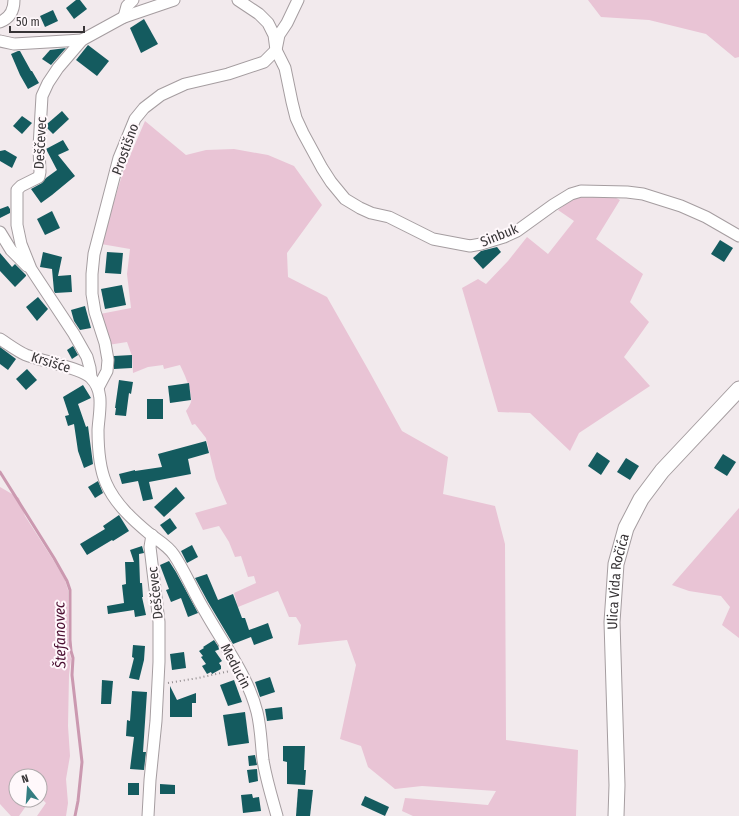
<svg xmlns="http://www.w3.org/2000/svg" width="739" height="816" viewBox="0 0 739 816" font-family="'Fira Sans Condensed',sans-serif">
<rect width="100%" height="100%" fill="#f2eaed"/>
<g fill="#e9c4d5">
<path d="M588 0H739V57L735 58 706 34 649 20 601 17Z"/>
<path d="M145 121 186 155 206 150 234 149 268 155 294 166 322 205 287 253 288 277 327 297 369 371 402 431 448 457 443 494 495 506 505 544 506 740 578 750 576 816H413L402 811 405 798 488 805 496 791 422 786 395 789 368 767 361 746 340 739 356 665 347 640 298 645 301 625 296 617H289L278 591 238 607 234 593 256 583 254 576 248 577 241 556 235 557 229 542 219 526 203 530 195 513 227 504 216 479 206 438 195 424 192 425 186 411C188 408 190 405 191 402 193 393 184 373 180 365L164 369 163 365 148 367 133 373 132 356 127 342 108 345 100 314 131 308 127 274 130 249 101 244 123 172Z"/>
<path d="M587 194H609L620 200 596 239 643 274 630 302 649 322 624 357 650 386 579 433 570 451 530 413 498 412 462 288 478 279 486 284 508 261 527 237 548 254 574 221 558 210 571 200Z"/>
<path d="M0 487 19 498 25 516 52 558 65 580 68 590V637L69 651 71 659 69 675 68 726 70 756 66 779 68 803 66 816H37L46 803 40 797V776H16V800H32L26 806 19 816H11L0 804Z"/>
<path d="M739 508V638L722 625 730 607 721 596 689 591 672 585Z"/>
</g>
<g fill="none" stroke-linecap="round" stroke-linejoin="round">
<path stroke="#cb99b0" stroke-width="3" d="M0 472 54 558 67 581 70 590V640L71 651 73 658 72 675 82 762 78 801 75 816"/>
</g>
<g fill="#145b5f">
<path d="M76 0H80L87 9 74 19 66 8Z"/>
<path d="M53 10 58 21 45 27 40 16Z"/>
<path d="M144 19 158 44 141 53 130 28Z"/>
<path d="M88 45 109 61 97 76 76 60Z"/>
<path d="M66 48 51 65 42 59 50 50Z"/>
<path d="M18 51H20L31 71H32L39 83 28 89 20 75 11 54Z"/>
<path d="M62 111 69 119 53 134 47 128V124Z"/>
<path d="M22 116 32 123 22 134 13 126Z"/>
<path d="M63 140 69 150 58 155 75 176 52 195 41 203 31 189 42 183 46 178 57 170 46 149Z"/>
<path d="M5 150 17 157 12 168 0 161V151Z"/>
<path d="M8 206 10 209V213L0 218V209Z"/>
<path d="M52 211 60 228 45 235 37 219Z"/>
<path d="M720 240 733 248 724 262 711 254Z"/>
<path d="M497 247 501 252 483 269 473 258 481 251Z"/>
<path d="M43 252 62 257 58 276 71 275 72 292 55 293 54 291 52 269 40 267Z"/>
<path d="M107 252 123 253 121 274 105 273Z"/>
<path d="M0 253 12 267 15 264 26 275V276L15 287 0 271Z"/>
<path d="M122 285 126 305 105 309 101 289Z"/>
<path d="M38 297 48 309 37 321 26 307Z"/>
<path d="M85 306 91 328 80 330 74 321 71 310Z"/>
<path d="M73 346 78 355 72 359 67 350Z"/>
<path d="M0 347 16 359 8 370 0 364Z"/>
<path d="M132 355V368L114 369V356Z"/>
<path d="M27 369 37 380 26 390 16 379Z"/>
<path d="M119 380 133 382 131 394 129 393 126 416 115 415 116 408H115Z"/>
<path d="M189 383 191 400 170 403 168 386Z"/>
<path d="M83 385 91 398 78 404 86 427 88 426 93 464 84 468 78 451 74 424 68 426 65 416 69 415 63 397Z"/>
<rect x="147" y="399" width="16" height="20"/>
<path d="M206 441 209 453 188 459 191 474 149 482 153 499 143 501 138 481 122 484 119 474 135 470V471L162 467 158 454Z"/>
<path d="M597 452 610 461 601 475 588 466Z"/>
<path d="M723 454 736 462 727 476 714 468Z"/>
<path d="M626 458 639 466 630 480 617 472Z"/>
<path d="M98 481 103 493 95 498 88 487Z"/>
<path d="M176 487 185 498 164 517 154 507Z"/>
<path d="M119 515 129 531 113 541 112 540 87 555 80 544 105 529 103 526Z"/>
<path d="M170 518 177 528 168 535 160 525Z"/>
<path d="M192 545 198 557 187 563 181 551Z"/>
<path d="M142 546 144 553 139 554 140 583H142L143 597H142L146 615 135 617 134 610 108 614 107 606 124 603 122 585 126 584 125 562H134L130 550Z"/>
<path d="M169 561 176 572 198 613 188 617 181 598 171 602 166 590 169 589 160 565Z"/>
<path d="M207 574 218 600 233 594 242 618H245L249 630 268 623 273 638 254 645 251 637 233 644 208 602 195 578Z"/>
<path d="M214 640 220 649 215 651 222 661 219 663 221 666V669L212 674 211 672 207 674 202 666 206 664 201 657 203 656 199 651 204 648 203 647Z"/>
<path d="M133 645 145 646 144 660 139 680 129 678 134 658 132 657Z"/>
<path d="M184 652 186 668 172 670 170 654Z"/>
<path d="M270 677 275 692 260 697 255 682Z"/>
<path d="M102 680 113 681 111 704H101Z"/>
<path d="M234 680 242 702 228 706 220 685Z"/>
<path d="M170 686 177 700 196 693V703H192V717H170Z"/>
<path d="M132 691 147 692 143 752H146L144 770 130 769 134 737 126 736 127 720 130 721Z"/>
<path d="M282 707 283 719 267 721 265 709Z"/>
<path d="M245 712 249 743 228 746 223 715Z"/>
<path d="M283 746H305L304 770H306L305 785 287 784V762L283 761Z"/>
<path d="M255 755 257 765 249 766 248 756Z"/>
<path d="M257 769 258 781 249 783 247 770Z"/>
<rect x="128" y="783" width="11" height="12"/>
<path d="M160 784 175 785V794H160Z"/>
<path d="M298 789 313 790 310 816H296Z"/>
<path d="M252 794 253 798 259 797 261 811 243 813 241 795Z"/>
<path d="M365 796 389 807 385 816 361 805Z"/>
</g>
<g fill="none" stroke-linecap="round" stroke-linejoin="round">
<defs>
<g id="street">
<path d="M238 0 259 14 268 23 274 35 276 50 285 68 292 102 296 118 303 133 322 168 331 182 345 199 360 208 371 213 389 217 433 239 470 246 481 244 504 237 517 231 553 205 571 194 581 191 627 192 643 194 681 206 706 217 739 236"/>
<path d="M124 17 127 6 133 0"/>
<path d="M0 22C10 18 14 10 14 0"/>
<path d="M0 41 14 44 82 40"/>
<path d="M0 232 11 250 27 266"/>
<path d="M0 339C8 344 17 351 26 355 41 361 82 368 91 378 105 392 99 412 98 430 98 447 99 467 106 483 115 504 134 521 151 535 159 541 168 546 174 555 186 573 194 594 206 613 224 645 248 676 257 712 261 728 261 744 263 760 266 779 272 798 277 816"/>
<path d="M91 377 90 368 87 357 74 334 31 269 21 244 17 225V190L21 186 39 177 40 172 39 147 42 96 48 83 58 68 82 40 124 17 174 0"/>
<path d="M98 388 107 371 108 360 105 343 95 312 92 294V274L94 254 119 158 135 119 144 108 161 95 185 84 228 74 264 62 276 50 279 35 287 23 298 0"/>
<path d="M148 816 150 780 156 721 159 662V622L150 547 152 535"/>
</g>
<g id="secondary">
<path id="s1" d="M616 816 617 785 612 622 616 564 626 528 641 499 662 471 739 389"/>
</g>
</defs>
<use href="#street" stroke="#a59da0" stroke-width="13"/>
<use href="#secondary" stroke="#a59da0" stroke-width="17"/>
<path stroke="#938e90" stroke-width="2" stroke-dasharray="1 3" stroke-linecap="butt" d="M168 683 198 678 230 671"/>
<use href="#street" stroke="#fff" stroke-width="11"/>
<use href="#secondary" stroke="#fff" stroke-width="15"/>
</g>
<g text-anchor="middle" stroke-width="4" stroke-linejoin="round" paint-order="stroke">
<g font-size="14" fill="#373436" stroke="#fff8fb">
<text transform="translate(40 143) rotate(-87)" y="5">Deščevec</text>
<text transform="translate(125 149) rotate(-70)" y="5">Prostišno</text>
<text transform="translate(499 235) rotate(-22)" y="5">Sinbuk</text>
<text transform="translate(51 362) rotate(17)" y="5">Krsišće</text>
<text dy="5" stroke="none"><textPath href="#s1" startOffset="235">Ulica Vida Ročića</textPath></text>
<text transform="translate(155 593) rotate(-96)" y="5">Deščevec</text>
<text transform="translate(236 666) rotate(62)" y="5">Meducin</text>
</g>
<g font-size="15" font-style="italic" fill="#4b1032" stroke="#fff8fb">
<text transform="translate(60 635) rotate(-91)" y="5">Štefanovec</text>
</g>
</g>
<g transform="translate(28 788) rotate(343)"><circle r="19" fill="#fff8fb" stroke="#afaaac"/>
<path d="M0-3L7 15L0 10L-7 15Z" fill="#357e82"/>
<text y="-6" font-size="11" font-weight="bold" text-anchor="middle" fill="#373436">N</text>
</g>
<path d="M10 26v6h74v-6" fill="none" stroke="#373436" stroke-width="2"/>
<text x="16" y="26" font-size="12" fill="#373436" stroke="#fff8fb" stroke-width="3" paint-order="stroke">50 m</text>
</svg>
